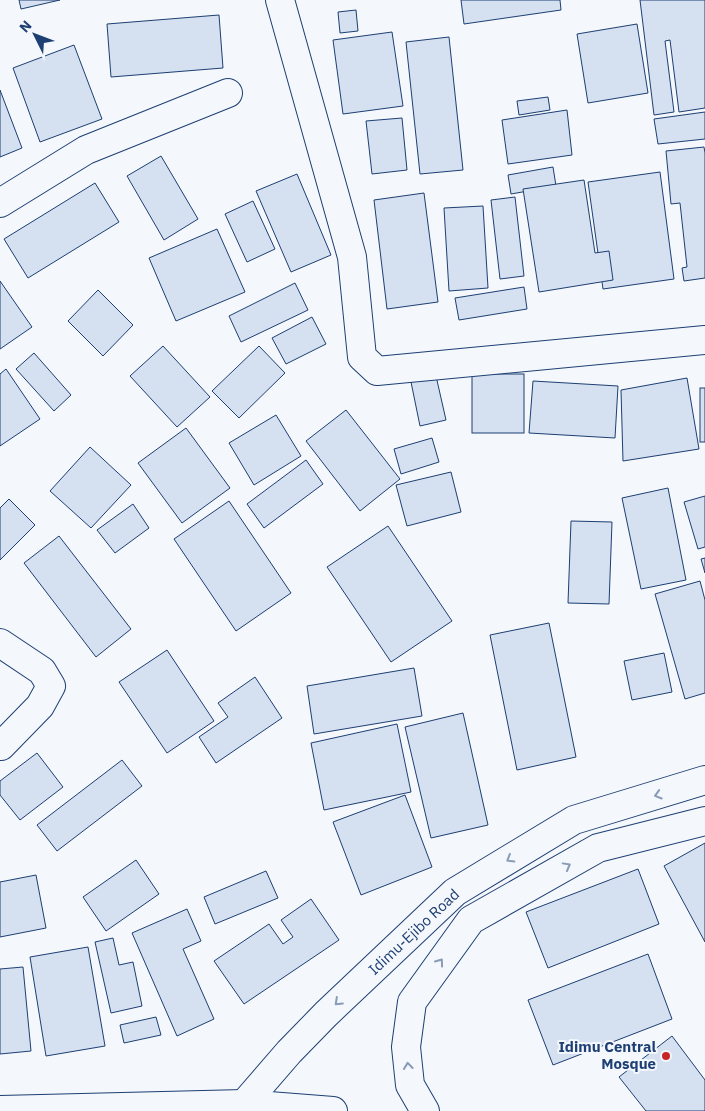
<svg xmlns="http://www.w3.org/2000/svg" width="705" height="1111" viewBox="0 0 705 1111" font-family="'IBM Plex Sans',sans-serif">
<rect width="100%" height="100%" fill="#f4f7fb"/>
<g fill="#d5e0f0" stroke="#1d3f73">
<path d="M19 0H60L21 9Z"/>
<path d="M461 0H560L561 10 464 24Z"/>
<path d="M640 0H705V108L679 112 670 40 665 41 674 112 654 115Z"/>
<path d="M356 10 358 31 340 33 338 12Z"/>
<path d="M219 15 223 68 111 77 107 24Z"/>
<path d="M637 24 648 93 588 103 577 34Z"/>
<path d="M392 32 403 106 343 114 333 40Z"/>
<path d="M449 37 463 170 420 174 406 42Z"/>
<path d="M74 45 102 119 40 142 13 68Z"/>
<path d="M0 90 22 148 0 157Z"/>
<path d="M548 97 550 110 519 115 517 101Z"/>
<path d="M567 110 572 155 508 164 502 120Z"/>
<path d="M705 112V139L658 144 654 119Z"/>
<path d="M402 118 407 170 372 174 366 121Z"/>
<path d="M704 147 705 153V278L684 281 682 268 687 267 680 203 671 204 666 151Z"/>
<path d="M161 156 198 219 164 240 127 176Z"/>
<path d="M553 167 556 186 511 194 508 175Z"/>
<path d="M660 172 674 279 603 289 588 182Z"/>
<path d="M297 174 331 255 291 272 256 191Z"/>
<path d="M584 180 595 253 609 251 613 280 539 292 523 189Z"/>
<path d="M95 183 119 222 28 278 4 239Z"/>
<path d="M424 193 438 302 387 309 374 200Z"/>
<path d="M515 197 524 276 500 279 491 200Z"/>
<path d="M253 201 275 249 247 262 225 214Z"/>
<path d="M483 206 488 288 449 291 444 208Z"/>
<path d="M217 229 245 292 176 321 149 258Z"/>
<path d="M0 281 32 327 0 349Z"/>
<path d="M295 283 308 310 241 342 229 316Z"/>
<path d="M524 287 527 309 459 320 455 298Z"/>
<path d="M98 290 133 325 103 356 68 321Z"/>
<path d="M312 317 326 344 286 364 272 338Z"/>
<path d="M163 346 210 397 177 427 130 376Z"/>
<path d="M259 346 285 373 239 418 212 391Z"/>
<path d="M34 353 71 395 54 411 16 369Z"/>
<path d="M6 369 40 419 0 446V374Z"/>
<rect x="472" y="374" width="52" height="59"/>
<path d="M436 376 446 420 420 426 411 382Z"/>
<path d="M687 378 699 449 623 461 621 390Z"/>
<path d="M533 381 618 386 615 438 529 433Z"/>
<rect x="700" y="388" width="5" height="54"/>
<path d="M346 410 400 479 360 511 306 441Z"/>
<path d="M276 415 301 456 254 485 229 443Z"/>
<path d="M186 428 230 488 182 523 138 463Z"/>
<path d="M432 438 439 462 401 474 394 449Z"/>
<path d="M90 447 131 485 91 528 50 491Z"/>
<path d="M306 460 323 484 264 528 247 504Z"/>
<path d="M451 472 461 512 407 526 396 485Z"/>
<path d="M668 488 686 580 641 589 622 498Z"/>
<path d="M705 496V547L698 549 684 502Z"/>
<path d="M9 499 35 525 0 560V508Z"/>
<path d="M229 501 291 593 236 631 174 539Z"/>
<path d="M133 504 149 528 115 553 97 530Z"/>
<path d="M571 521 612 522 609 604 568 603Z"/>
<path d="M388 526 452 621 391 662 327 567Z"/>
<path d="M59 536 131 629 96 657 24 563Z"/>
<path d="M705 558V573L701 559Z"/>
<path d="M700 581 705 600V693L685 699 655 594Z"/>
<path d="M549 623 576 757 517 770 490 635Z"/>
<path d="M167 650 214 721 167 753 119 682Z"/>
<path d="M664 653 672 692 632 700 624 661Z"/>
<path d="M414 668 422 716 314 734 307 686Z"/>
<path d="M255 677 282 718 216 763 199 737 228 717 218 703Z"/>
<path d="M463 713 488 825 431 838 405 727Z"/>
<path d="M397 724 411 792 324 810 311 743Z"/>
<path d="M37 753 63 787 20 820 0 795V781Z"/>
<path d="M122 760 142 786 57 851 37 825Z"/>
<path d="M405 795 432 867 361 895 333 822Z"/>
<path d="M705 843V942L664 866Z"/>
<path d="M136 860 159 894 106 931 83 897Z"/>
<path d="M638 869 659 924 548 968 526 912Z"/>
<path d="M266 871 278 898 215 924 204 897Z"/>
<path d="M36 875 46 928 0 937V882Z"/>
<path d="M311 899 339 940 244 1004 214 961 269 924 283 944 293 937 281 920Z"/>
<path d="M187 909 201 941 183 949 214 1019 177 1036 132 933Z"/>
<path d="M113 938 119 965 133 962 142 1006 111 1013 95 942Z"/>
<path d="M88 947 105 1046 46 1056 30 957Z"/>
<path d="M648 954 672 1019 553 1065 528 1000Z"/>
<path d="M23 967 31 1051 0 1054V969Z"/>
<path d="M156 1017 161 1035 124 1043 120 1025Z"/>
<path d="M672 1036 705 1080V1111H646L619 1077Z"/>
</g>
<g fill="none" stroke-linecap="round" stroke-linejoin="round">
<defs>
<g id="minor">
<path d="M280 0 352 257 362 357 377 371 705 340"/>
<path d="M0 203 86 150 228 93"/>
<path d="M0 643 42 671 51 686 40 706 1 746"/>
</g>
<g id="secondary">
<path d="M244 1104 289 1052 326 1014 455 892 574 820 705 780"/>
<path d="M425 1111 410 1085 406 1047 412 1002 471 920 598 848 705 821"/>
</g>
<path id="primary" d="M0 1110 244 1104 333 1111"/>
</defs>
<use href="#minor" stroke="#1d3f73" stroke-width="30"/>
<use href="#secondary" stroke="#1d3f73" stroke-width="30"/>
<use href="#primary" stroke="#1d3f73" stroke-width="30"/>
<use href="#minor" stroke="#f4f7fb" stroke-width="28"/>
<use href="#secondary" stroke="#f4f7fb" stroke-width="28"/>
<use href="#primary" stroke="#f4f7fb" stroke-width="28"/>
</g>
<defs><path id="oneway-chevron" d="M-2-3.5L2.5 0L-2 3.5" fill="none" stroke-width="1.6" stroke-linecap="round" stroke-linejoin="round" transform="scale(1.25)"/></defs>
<g stroke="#889bb7">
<use href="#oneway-chevron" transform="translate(658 795) rotate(163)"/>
<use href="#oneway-chevron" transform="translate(510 859) rotate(149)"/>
<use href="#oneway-chevron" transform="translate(567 866) rotate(-29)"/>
<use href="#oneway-chevron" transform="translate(440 962) rotate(-54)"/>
<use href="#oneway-chevron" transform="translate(338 1002) rotate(137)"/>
<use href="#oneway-chevron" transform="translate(408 1066) rotate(-96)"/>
</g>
<circle fill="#c62828" stroke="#f4f7fb" stroke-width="2" cx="666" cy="1056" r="5"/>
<g text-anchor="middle" stroke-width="4" stroke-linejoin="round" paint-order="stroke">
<g font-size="15" fill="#1d3f73" stroke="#f4f7fb">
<text transform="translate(414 932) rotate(-43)" y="5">Idimu-Ejibo Road</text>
</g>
<g font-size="15" font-weight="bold" fill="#1d3f73" stroke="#f4f7fb" text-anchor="end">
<text x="656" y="1052">Idimu Central<tspan x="656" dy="17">Mosque</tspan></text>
</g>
</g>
<g transform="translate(35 35) rotate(312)" stroke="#f4f7fb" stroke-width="4" paint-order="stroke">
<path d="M0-4L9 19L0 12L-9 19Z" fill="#1d3f73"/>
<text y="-8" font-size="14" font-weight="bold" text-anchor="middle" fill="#1d3f73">N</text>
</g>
</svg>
